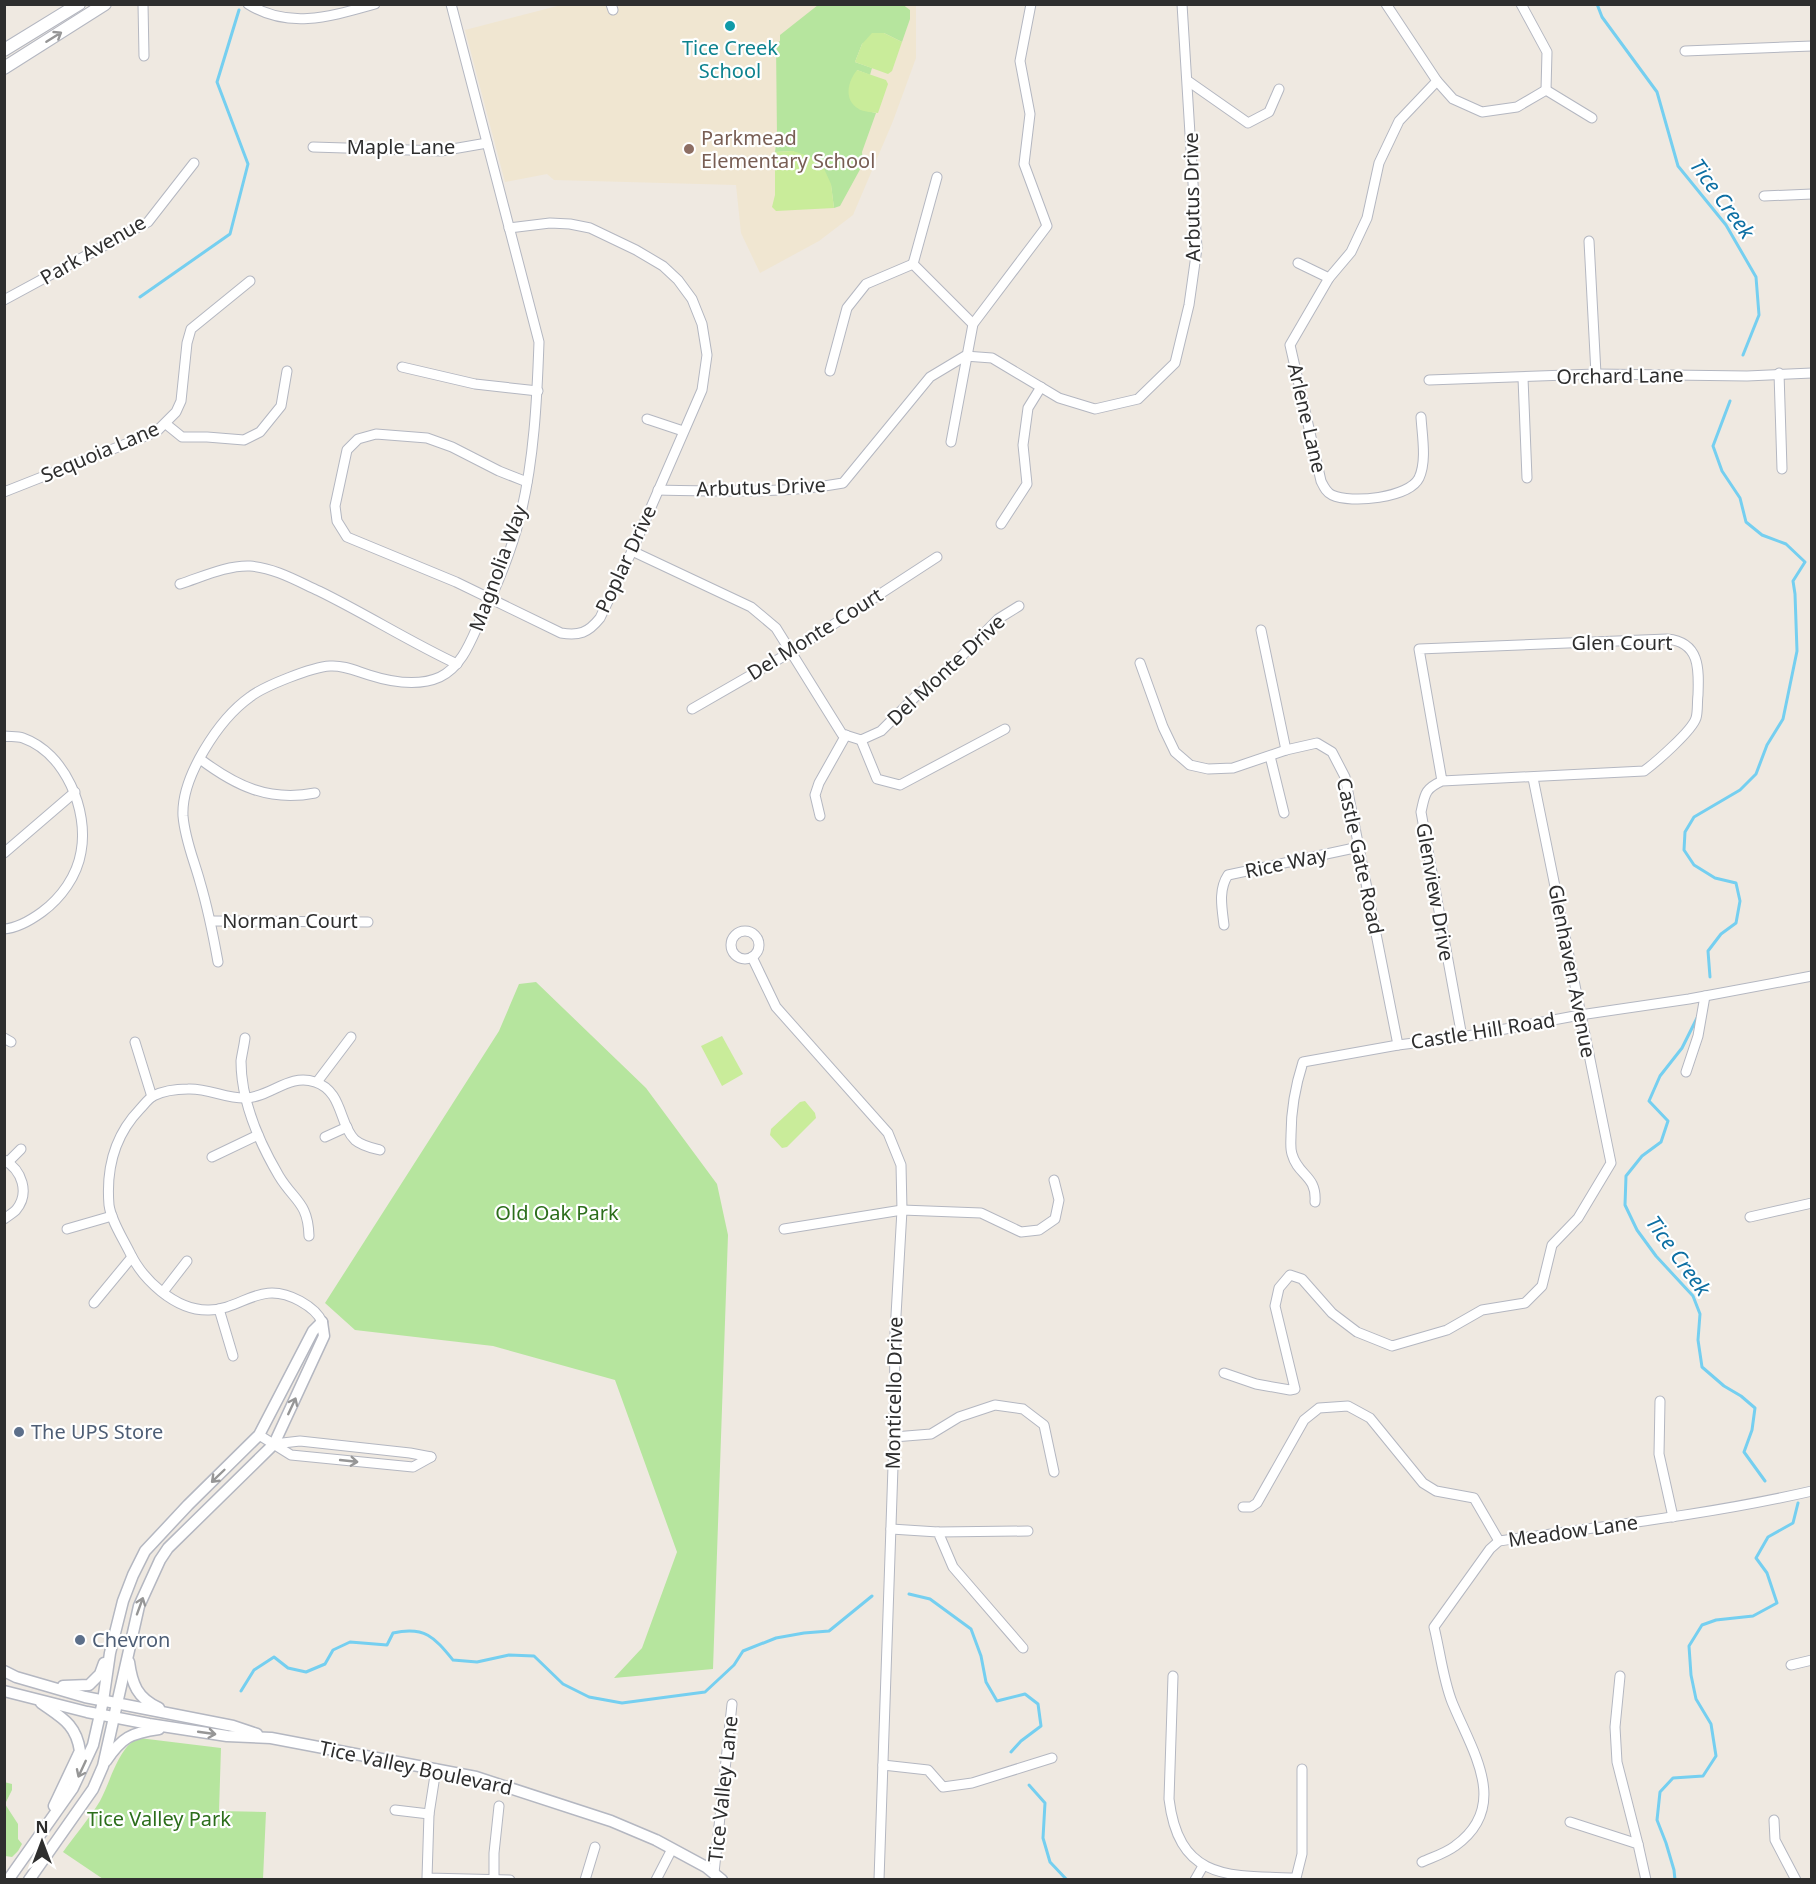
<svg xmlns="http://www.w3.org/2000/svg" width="1816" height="1884" viewBox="0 0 1816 1884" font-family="'Noto Sans',sans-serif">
<rect width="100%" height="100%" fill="#efe9e1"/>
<path fill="#f0e6d1" d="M565 4 916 5V58L893 121 853 215 819 241 760 273 741 233 736 185 554 180 547 174 505 182 465 30Z"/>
<g fill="#b6e59e">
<path d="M902 4 910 10V19L902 42 884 33 862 44 855 62 872 68 870 75 857 70 859 109 876 113 862 152 863 164 840 206 834 208 831 185 793 151 775 152 777 137 776 44 780 41V35L818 5Z"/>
<path d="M536 982 646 1088 717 1184 728 1235 713 1669 614 1678 642 1648 677 1552 615 1380 493 1346 355 1330 325 1303 499 1031 519 984Z"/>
<path d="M139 1738 221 1748 219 1811 266 1812 263 1879H103L63 1852C75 1835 89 1819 100 1801 110 1783 119 1745 139 1738Z"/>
<path d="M4 1782 12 1784V1790L5 1804 18 1824V1839L22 1844 18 1851 12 1857 5 1856Z"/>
</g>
<g fill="#c9ec9a">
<path d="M872 33H884L902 42 892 71 888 74 855 62 862 44Z"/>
<path d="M857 70 886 80 888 84 878 113C872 112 863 112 859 109 843 100 848 81 857 70Z"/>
<path d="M793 151 820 160 831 184 834 208 776 211 772 207 775 195V152Z"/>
<path d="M722 1036 743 1074 722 1086 701 1046Z"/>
<path d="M805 1101 815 1113 816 1118 787 1147 782 1148 770 1135 771 1129 800 1102Z"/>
</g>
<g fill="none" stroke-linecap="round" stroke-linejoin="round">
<g stroke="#75cff0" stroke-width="3">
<path d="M1597 4 1602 17 1657 92 1678 166 1726 225 1756 277 1759 315 1743 355"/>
<path d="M140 297 230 234 248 164 217 82 239 10"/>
<path d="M1710 977 1708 951 1721 934 1736 923 1740 901 1736 883 1715 878 1694 865 1684 850 1685 832 1694 817 1740 790 1756 774 1767 745 1783 719 1797 651 1795 594 1793 581 1805 562 1786 544 1762 535 1746 522 1740 498 1722 471 1713 446 1730 401"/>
<path d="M1697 1018 1682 1048 1660 1076 1649 1101 1668 1121 1661 1142 1642 1156 1626 1176 1625 1205 1637 1230 1656 1256 1693 1296 1700 1314 1698 1340 1702 1367 1724 1386 1741 1396 1755 1408 1752 1430 1744 1452 1765 1481"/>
<path d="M909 1594 930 1599 971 1629 981 1656 986 1682 997 1701 1025 1694 1038 1704 1041 1726 1021 1741 1011 1752"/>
<path d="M241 1691 254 1670 274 1657 288 1668 306 1672 325 1664 333 1650 350 1642 387 1645 393 1633C425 1626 434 1637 453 1660L477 1662 509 1655 534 1656 563 1684 589 1697 622 1703 705 1692 734 1665 743 1651 776 1638 804 1633 829 1631 872 1596"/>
<path d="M1029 1785 1045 1803 1043 1838 1050 1862 1067 1880"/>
<path d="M1675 1880 1674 1870 1666 1843 1657 1820 1660 1792 1673 1778 1703 1776 1716 1756 1711 1724 1696 1699 1691 1675 1689 1646 1702 1625 1716 1620 1753 1616 1777 1603 1767 1573 1756 1558 1768 1537 1793 1523 1798 1503"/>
</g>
<defs>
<g id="minor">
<path d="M143 4 144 56"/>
<path d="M248 4C289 30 332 16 375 4"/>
<path d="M611 4 613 10"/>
<path d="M1386 4 1437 81 1453 99 1482 112 1517 107 1546 90"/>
<path d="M1521 4 1547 52 1546 90"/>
<path d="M1685 51 1812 46"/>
<path d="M1188 81 1248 123 1269 112 1279 89"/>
<path d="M1546 90 1592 118"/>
<path d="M313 147 441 151 487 143"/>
<path d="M1764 196 1812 194"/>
<path d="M509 228 550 223 570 224 590 228 636 250 663 266 678 280 692 299 702 324 707 355 702 390 632 551 600 618C588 633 579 636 561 633L456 582 347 537 337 521 335 506 347 450 358 439 376 434 427 438 452 447 499 471 527 482"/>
<path d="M1589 241 1596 374"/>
<path d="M1298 263 1329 278"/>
<path d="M913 264 937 177"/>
<path d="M913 264 973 324"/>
<path d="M4 300 148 222 194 163"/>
<path d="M402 367 475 384 538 391"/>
<path d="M830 371 847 308 866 284 913 264"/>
<path d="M1779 373 1782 469"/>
<path d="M1523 378 1527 478"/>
<path d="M1429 380 1596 374 1747 376 1812 373"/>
<path d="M1421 417C1422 435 1427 461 1419 478 1409 498 1351 504 1332 495 1326 492 1324 487 1321 481L1290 345 1329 278 1351 252 1367 218 1379 163 1399 121 1437 81"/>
<path d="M647 419 683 431"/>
<path d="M166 424 182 437H207L244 440 260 432 281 406 287 371"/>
<path d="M951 442 973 324 1047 226 1024 164 1030 114 1020 61 1031 4"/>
<path d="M658 490C718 491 785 494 843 483L930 377 965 356 992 358 1059 398 1095 409 1138 399 1175 363 1189 305 1197 248 1182 4"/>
<path d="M4 492 156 432 176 412 181 401 187 343 191 329 250 281"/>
<path d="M1001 524 1027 484 1023 445 1028 408 1041 387"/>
<path d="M632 551 751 607 776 628 842 734 861 740 881 731 918 694 941 677 998 619 1019 606"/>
<path d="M180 584C202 577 227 565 250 566 275 568 297 581 319 591 366 614 410 642 457 664"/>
<path d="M1261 630 1286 750"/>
<path d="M1140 663 1163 727 1175 752 1190 765 1208 769 1233 768 1286 750 1317 743 1332 752 1345 777 1398 1045"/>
<path d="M692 709 791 652 937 557"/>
<path d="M4 736C10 737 17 736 23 738 65 753 89 810 81 852 77 876 61 898 42 912 31 920 18 928 4 929"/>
<path d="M861 740 877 779 900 785 1005 729"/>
<path d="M1270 756 1284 813"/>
<path d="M200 759C236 786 269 802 315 793"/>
<path d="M1442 781 1644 771C1655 763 1692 731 1696 718 1698 712 1697 702 1698 695 1699 669 1700 642 1667 639L1419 649 1442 781C1424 789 1425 795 1421 812L1462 1037"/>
<path d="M820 816 815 795 819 783 846 735"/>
<path d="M4 853 75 792"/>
<path d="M212 921 368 922"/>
<path d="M1224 925C1222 908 1218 890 1228 875L1359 847"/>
<circle cx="745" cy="945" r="14"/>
<path d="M752 957 776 1007 888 1133 901 1165 902 1210 895 1333 894 1437 879 1880"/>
<path d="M218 962C213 934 208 909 200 882 194 860 185 840 183 816 181 777 219 719 250 697 264 686 312 667 330 666 344 665 356 671 369 675 391 682 418 687 440 677 461 667 470 643 479 623 495 591 511 552 520 517 534 461 537 400 539 342L451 4"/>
<path d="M4 1038 11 1042"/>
<path d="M245 1038C244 1046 242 1054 241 1061 241 1101 259 1142 279 1176 294 1201 308 1202 309 1236"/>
<path d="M135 1042 152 1097"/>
<path d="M1686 1072 1698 1036 1705 996"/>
<path d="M317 1082 351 1037"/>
<path d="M325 1137 347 1127"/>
<path d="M212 1157 258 1135"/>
<path d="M4 1160C22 1170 30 1193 16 1210 13 1213 8 1216 4 1219"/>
<path d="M8 1162 21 1149"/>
<path d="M1315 1202C1317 1175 1298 1176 1292 1154 1290 1148 1291 1141 1291 1135 1291 1109 1295 1087 1303 1062L1398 1045 1462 1037 1580 1015 1689 999 1812 976"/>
<path d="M1750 1217 1812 1203"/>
<path d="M67 1229 112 1216"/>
<path d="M784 1229 902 1210 981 1213 1021 1232 1039 1230 1055 1219 1059 1200 1054 1180"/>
<path d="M163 1292 187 1261"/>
<path d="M94 1303 132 1257"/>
<path d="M219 1309 233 1356"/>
<path d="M322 1322C318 1312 309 1306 300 1301 260 1279 244 1309 209 1310 175 1311 142 1279 129 1251 122 1237 111 1220 109 1205 106 1169 115 1135 140 1109 144 1105 148 1099 153 1096 163 1091 177 1089 188 1089 208 1088 227 1099 246 1098 271 1097 289 1073 315 1082 343 1091 339 1125 355 1140 362 1146 372 1148 380 1150"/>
<path d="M1224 1373 1256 1384 1290 1390 1295 1389 1275 1306 1279 1288 1290 1275 1302 1279 1332 1313 1357 1332 1392 1346 1447 1330 1482 1310 1525 1303 1542 1286 1552 1245 1578 1218 1611 1163 1533 778"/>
<path d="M1660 1401 1659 1454 1673 1517"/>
<path d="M259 1435 291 1455 413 1467 431 1457"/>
<path d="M894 1437 931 1434 959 1417 995 1405 1023 1409 1044 1425 1054 1472"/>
<path d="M274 1444 300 1441 410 1453 431 1457"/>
<path d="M1243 1507H1251L1257 1503 1304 1420 1319 1408 1348 1406 1370 1418 1423 1483 1436 1491 1474 1498 1499 1541"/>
<path d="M891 1529 938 1532 953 1567 1023 1648"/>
<path d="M938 1532 1028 1531"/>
<path d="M1791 1665 1812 1660"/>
<path d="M1173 1676 1169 1799C1179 1881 1229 1876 1296 1878L1302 1854V1769"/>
<path d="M1620 1676 1615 1727 1617 1762 1638 1844"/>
<path d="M883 1765 928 1770 943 1787 972 1783 1052 1758"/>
<path d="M436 1769 429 1814 427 1878 510 1880"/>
<path d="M395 1810 429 1814"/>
<path d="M1774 1820 1775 1840 1796 1880"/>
<path d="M1570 1822 1638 1844 1646 1880"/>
<path d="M1422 1862C1433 1857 1446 1853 1455 1846 1511 1806 1472 1751 1452 1702 1443 1679 1440 1651 1434 1627L1490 1549 1499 1541C1604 1526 1708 1515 1812 1491"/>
<path d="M714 1873 732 1704"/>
<path d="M494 1880V1853L499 1806"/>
<path d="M585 1880 595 1847"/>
<path d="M656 1880 672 1849"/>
<path d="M1195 1880 1203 1866"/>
</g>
<g id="tertiary">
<path d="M129 1662C132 1684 137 1698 159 1708"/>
<path d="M4 1671 16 1677 85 1697 233 1726 257 1734"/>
<path d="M63 1686 89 1685 100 1674 104 1663"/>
<path d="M4 1691 87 1712 149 1724 227 1736 271 1738 476 1777 611 1821 656 1840 706 1867 722 1880"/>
<path d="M41 1703C62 1718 76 1724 80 1751L54 1806"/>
<path d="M106 1761C122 1737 131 1733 159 1729"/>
<path d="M8 1880 73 1788 93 1745 103 1701 110 1653 123 1601 133 1575 145 1551 188 1505 259 1435 313 1331 322 1322"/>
<path d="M29 1880 93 1789 103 1766 139 1606 160 1560 168 1548 274 1444 324 1336 322 1322"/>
</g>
<g id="secondary">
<path d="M4 50 79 4"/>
<path d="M4 68 105 4"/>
</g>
</defs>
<use href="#minor" stroke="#b4b7c1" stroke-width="11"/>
<use href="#tertiary" stroke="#b4b7c1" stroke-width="13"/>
<use href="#secondary" stroke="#b4b7c1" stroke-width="14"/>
<use href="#minor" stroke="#fff" stroke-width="9"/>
<use href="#tertiary" stroke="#fff" stroke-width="10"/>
<use href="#secondary" stroke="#fff" stroke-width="12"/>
</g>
<defs><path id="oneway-shaft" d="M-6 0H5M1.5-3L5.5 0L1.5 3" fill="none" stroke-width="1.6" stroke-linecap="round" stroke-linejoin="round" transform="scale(1.5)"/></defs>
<g stroke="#969696">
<use href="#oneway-shaft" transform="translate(54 37) rotate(-32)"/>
<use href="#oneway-shaft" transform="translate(292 1406) rotate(-65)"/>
<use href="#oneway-shaft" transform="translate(349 1461) rotate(6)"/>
<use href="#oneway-shaft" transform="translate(218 1476) rotate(136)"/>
<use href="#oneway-shaft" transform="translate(140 1606) rotate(-70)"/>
<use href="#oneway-shaft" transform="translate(207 1733) rotate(8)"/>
<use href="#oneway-shaft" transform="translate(82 1769) rotate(115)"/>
</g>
<circle fill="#0f9aa8" stroke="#fff" stroke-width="2" cx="730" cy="26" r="6"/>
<circle fill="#8d6e63" stroke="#fff" stroke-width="2" cx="689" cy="149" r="6"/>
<g fill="#5c6f8a" stroke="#fff" stroke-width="2">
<circle cx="19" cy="1432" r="6"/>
<circle cx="80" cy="1640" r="6"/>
</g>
<g text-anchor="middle" stroke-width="4.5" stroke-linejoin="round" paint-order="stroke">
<g font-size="20" fill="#0d838f" stroke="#fff">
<text x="730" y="55">Tice Creek<tspan x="730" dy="23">School</tspan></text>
</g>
<g font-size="20" fill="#785e54" stroke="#fff" text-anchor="start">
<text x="701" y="145">Parkmead<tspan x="701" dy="23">Elementary School</tspan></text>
</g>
<g font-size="20" fill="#2e2e2e" stroke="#fff">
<text x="401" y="154">Maple Lane</text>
<text transform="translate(1192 197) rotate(-91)" y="7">Arbutus Drive</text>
<text transform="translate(93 250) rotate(-30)" y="7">Park Avenue</text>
<text transform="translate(1620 376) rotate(-1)" y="7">Orchard Lane</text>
<text transform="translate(1307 418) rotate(77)" y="7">Arlene Lane</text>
<text transform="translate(100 452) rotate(-23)" y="7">Sequoia Lane</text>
<text transform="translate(761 487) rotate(-2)" y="7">Arbutus Drive</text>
<text transform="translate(626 559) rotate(-65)" y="7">Poplar Drive</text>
<text transform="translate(498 568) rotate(-70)" y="7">Magnolia Way</text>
<text transform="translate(815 634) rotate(-32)" y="7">Del Monte Court</text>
<text x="1622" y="650">Glen Court</text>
<text transform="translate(946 670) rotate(-43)" y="7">Del Monte Drive</text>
<text transform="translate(1360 856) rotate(78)" y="7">Castle Gate Road</text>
<text transform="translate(1286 863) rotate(-12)" y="7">Rice Way</text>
<text transform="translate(1435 892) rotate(80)" y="7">Glenview Drive</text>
<text x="290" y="928">Norman Court</text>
<text transform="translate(1572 971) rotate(79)" y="7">Glenhaven Avenue</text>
<text transform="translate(1483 1031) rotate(-9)" y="7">Castle Hill Road</text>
<text transform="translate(894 1393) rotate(-89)" y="7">Monticello Drive</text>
<text transform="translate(1573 1531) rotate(-8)" y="7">Meadow Lane</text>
<text transform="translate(416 1768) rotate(12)" y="7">Tice Valley Boulevard</text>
<text transform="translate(723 1789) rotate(-84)" y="7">Tice Valley Lane</text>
</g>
<g font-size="20" fill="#2c6e1b" stroke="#fff">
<text x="557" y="1220">Old Oak Park</text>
<text x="159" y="1826">Tice Valley Park</text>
</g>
<g font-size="20" fill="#4e5e75" stroke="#fff" text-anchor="start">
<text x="31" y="1439">The UPS Store</text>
<text x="92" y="1647">Chevron</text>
</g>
<g font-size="21" font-style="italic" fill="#0d6fa3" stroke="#fff">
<text transform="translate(1722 199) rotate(54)" y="7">Tice Creek</text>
<text transform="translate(1678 1256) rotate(54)" y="7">Tice Creek</text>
</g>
</g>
<rect width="1816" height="1884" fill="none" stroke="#2e2e2e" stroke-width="12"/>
<g transform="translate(42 1842)" stroke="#ffffff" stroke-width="4.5" paint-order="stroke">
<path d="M0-4.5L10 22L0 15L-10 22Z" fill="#2e2e2e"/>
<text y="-9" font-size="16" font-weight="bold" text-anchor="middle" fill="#2e2e2e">N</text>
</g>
</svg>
